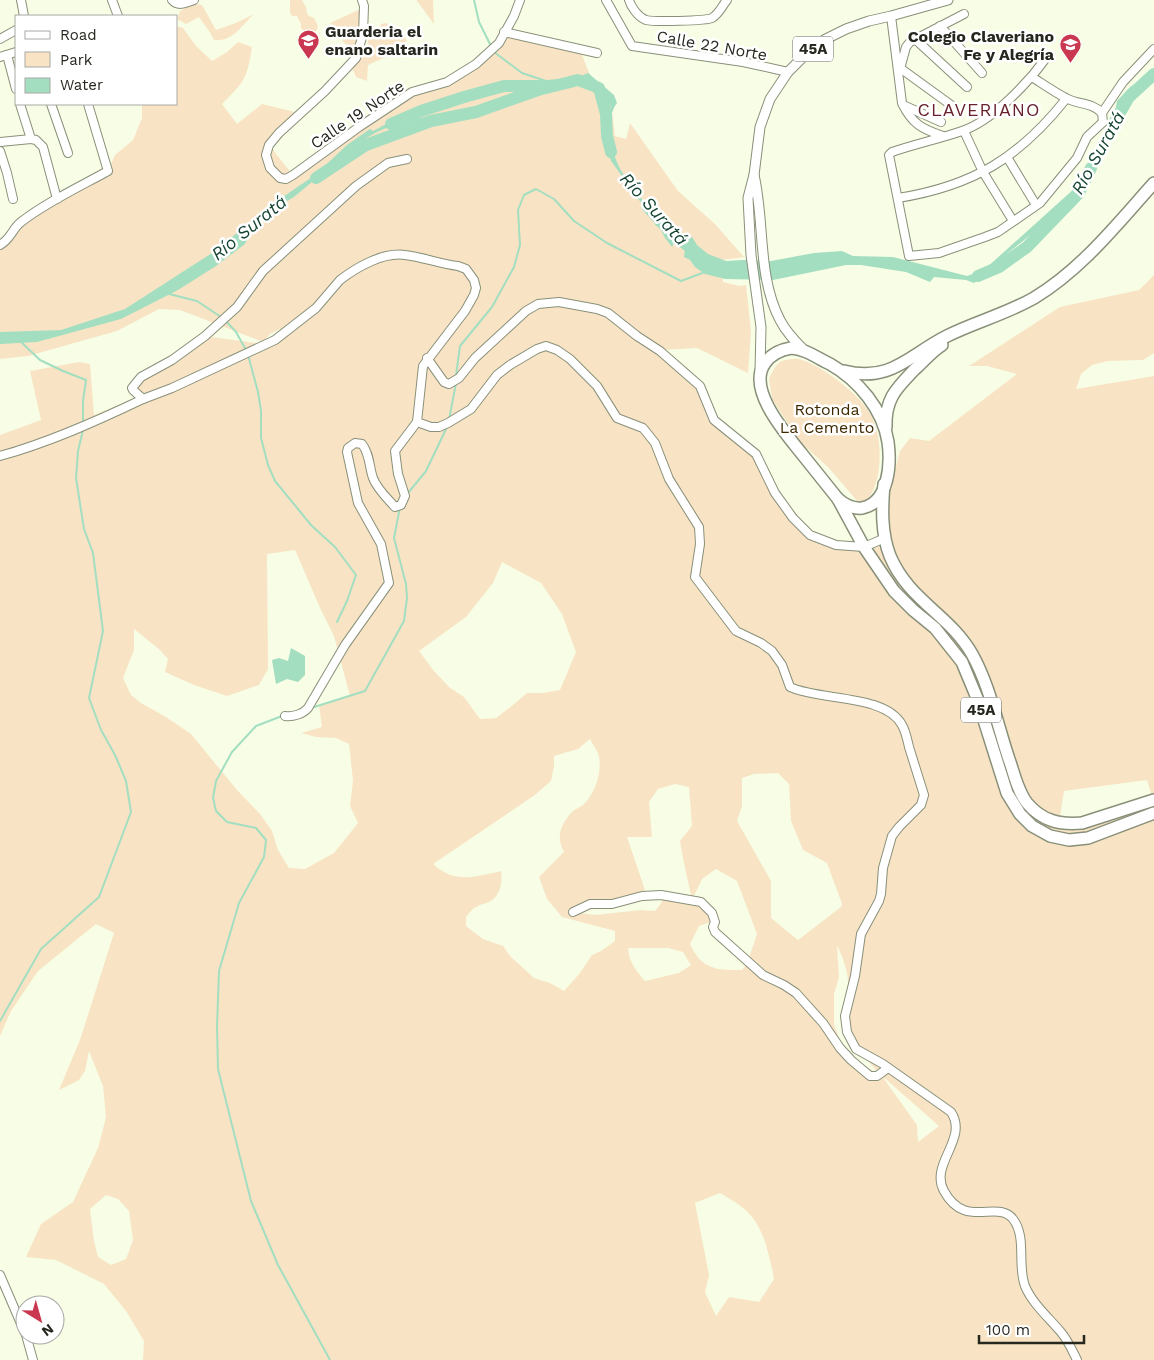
<svg xmlns="http://www.w3.org/2000/svg" width="1154" height="1360" viewBox="0 0 1154 1360" font-family="'Work Sans',sans-serif">
<rect width="100%" height="100%" fill="#f7fee5"/>
<g fill="#f8e4c5" fill-rule="evenodd">
<path d="M290 0H302L307 9 306 11 309 16 314 18 318 26 317 30 311 34 306 33 301 28V24L297 16H292L290 12Z"/>
<path d="M417 0H433L434 24 417 1Z"/>
<path d="M194 4 202 5 216 30 236 23 254 14C242 25 233 42 214 40L209 31 199 17 186 24 177 19 180 11Z"/>
<path d="M363 8V34L355 55 336 33 330 23Z"/>
<path d="M386 23 405 37 407 42 401 43 402 48H394L390 55 368 65 367 81 356 77 351 64 366 49 370 33 382 39 386 34 380 29 381 24Z"/>
<path d="M176 26 183 28 196 46 212 61 227 52 238 42 252 47C247 79 245 81 222 104L237 124 262 104 299 113 269 145 293 175 396 103 457 76 505 34 581 52 589 73 611 104 615 136 626 139 630 123 678 191 715 224 744 257 722 260 723 282 739 286 746 285 751 331 748 373 697 348 662 350 695 381 722 429 751 447 774 495 819 539 864 547 885 538 888 497 900 451 910 438 929 441 1017 374 987 366H969L1060 307 1139 290 1154 275V353L1143 360 1108 361 1092 365 1081 374 1076 389 1154 376V1360H143L144 1341 126 1311 104 1284 56 1260 26 1257 41 1224 73 1202 98 1148 102 1133 106 1117 103 1086 89 1051 85 1071 79 1080 59 1090 80 1040 114 933 96 924 38 971 11 1011 0 1036V435L41 420 30 371 79 362 90 364 94 415 138 397 132 389 141 378 205 336 263 344 274 338 281 331 280 329 270 334 263 342 180 310 159 309 117 331 28 356 0 359V246L19 224 108 171 115 155 133 140 142 118V104H176ZM295 550 321 610 334 636 350 696 319 705 322 727 301 733 316 737 336 738 349 744 353 781 350 806 358 823 334 853 305 869 289 868 278 850 272 831 260 814 237 790 191 734 166 717 141 703 131 695 123 678 134 650V629L160 650 168 659 165 672 194 685 227 696 259 685 268 669 267 554ZM502 562 541 583 562 614 576 652 560 690 543 693H527L513 705 496 718 480 719 464 697 449 687 434 671 419 651 466 617 493 583ZM590 739C593 745 598 751 599 757 602 773 595 793 584 804 580 808 574 809 571 813 560 825 556 838 564 852L539 877 547 899 562 917 615 931V941L601 951 592 955 580 973 564 991 550 983 534 978 511 957 503 946 483 939 466 926V917C469 913 473 908 478 906 481 904 485 904 489 902 500 897 503 882 501 871 474 877 455 884 433 864L535 795 551 781 554 766V756L578 749ZM778 773 789 784 791 821 803 850 827 863 842 904 841 907 798 940 771 918V881L737 821 742 806V778L754 774ZM1147 780 1153 800 1059 823 1064 791ZM675 784 689 787 692 826 680 841C683 861 688 880 692 900L702 879 716 869 737 881 757 934 747 964 742 970C716 970 702 970 690 944L699 926 714 921 701 902 661 895 662 902 655 911 641 910 595 915 574 912 590 904 631 899 645 890 627 837H652L649 802 658 789ZM837 945C852 978 850 987 841 1021L860 1051 878 1073 847 1058 834 1025V994L839 977ZM628 948H668L683 952 691 965 679 973 645 981C636 971 629 962 628 948ZM882 1076 939 1126 918 1142 917 1125ZM720 1193C728 1198 736 1202 743 1208 764 1224 769 1255 774 1279L759 1302 729 1297 716 1316 705 1292 709 1275 695 1203ZM106 1195 118 1199 129 1211 133 1240 126 1259 111 1265 98 1257 94 1241 90 1209Z"/>
<path d="M790 359C794 359 798 358 802 360 824 367 859 394 871 415 883 437 884 484 865 502H858L828 467 800 442 772 399 769 378 775 367 781 361Z"/>
</g>
<g fill="#a3dec0">
<path d="M1154 71V75L1144 85 1132 91 1109 133 1096 160 1093 172 1033 233 1009 252 991 273 974 283 966 280 934 277 930 282 906 272 861 265H846L773 280 725 279 705 274 695 267 690 260 684 257 685 249 675 241 672 247 665 238 660 228 655 225V222L611 161 607 144V133L611 108 607 99 594 83 586 80H576L553 82 544 85 543 90 535 94 527 92 489 106 421 121 395 124 375 133 360 142 294 197 275 208 250 233 245 244 216 266 178 290 121 319 37 342 0 344V332L61 330 125 309 212 253 277 201 315 175 347 145 370 129 373 131 401 116 410 119 421 118 491 104 531 88C542 76 562 81 577 77 581 77 585 74 588 73L614 95 617 103C600 125 615 177 639 189V196L657 215 658 222 664 225 672 235 692 237 697 245 708 254 726 261 744 260 771 261 814 253 842 251 853 256 893 257 967 276 984 270 1076 187 1109 126 1115 112 1117 101 1130 87 1145 79Z"/>
<path d="M291 648 305 656V675L298 682 287 679 276 684 272 660 279 658 288 661Z"/>
</g>
<g fill="none" stroke-linecap="round" stroke-linejoin="round">
<g stroke="#a3dec0" stroke-width="2">
<path d="M474 0 479 22 491 46"/>
<path d="M494 52 522 73 558 85"/>
<path d="M169 294 197 301 221 317"/>
<path d="M225 320 236 332 246 350"/>
<path d="M20 341 40 360 63 371 86 380 83 401V422"/>
<path d="M248 355 258 392 261 411V438L268 465 275 481 311 525 335 547 356 575 347 601 337 622"/>
<path d="M456 375 460 346 492 307 514 267 520 245 518 210 524 195 536 189 554 199 574 221 607 243 681 281 705 272"/>
<path d="M449 420 456 383"/>
<path d="M408 493 426 471 447 427"/>
<path d="M311 708 365 691 404 621 407 598 406 584 394 538 400 507"/>
<path d="M282 716 256 726 232 752 216 781 213 798 216 811 227 822 256 828 266 840 264 857 239 903 219 971 217 1026 218 1069 251 1201 278 1265 330 1360"/>
<path d="M0 1021 41 949 99 897 131 812 126 781 115 755 101 730 89 698 103 631 93 553 84 529 76 478 78 451 83 430"/>
</g>
<g stroke="#a3dec0" stroke-width="12">
<path d="M1114 123 1129 97 1154 74"/>
<path d="M391 124 421 111 464 97 504 86H540"/>
<path d="M316 178 366 145 431 121 476 112 538 90 578 80 599 88 606 114 607 136 611 152"/>
<path d="M647 206 669 230 688 246"/>
<path d="M978 276 999 267 1027 247 1079 193 1091 168"/>
</g>
<defs>
<g id="minor">
<path d="M21 0 24 16"/>
<path d="M112 0 118 16"/>
<path d="M172 0C178 7 186 3 194 0"/>
<path d="M362 0 364 6 363 34 356 58 325 91 279 133 269 145 266 155 270 168 280 178 286 179 293 175 359 127 412 92 447 82 476 64 499 43 514 16 520 0"/>
<path d="M606 0 632 46 743 62 788 72"/>
<path d="M629 0C631 7 638 17 646 20 654 22 705 21 712 18 719 14 722 6 727 0"/>
<path d="M891 16 902 103C912 124 922 129 943 136"/>
<path d="M940 26 982 73"/>
<path d="M504 32 597 53"/>
<path d="M0 39 16 30"/>
<path d="M915 39 967 87"/>
<path d="M7 55 16 89"/>
<path d="M0 57 16 52"/>
<path d="M900 68 951 105"/>
<path d="M900 69 906 47 910 42 964 14"/>
<path d="M1032 77C1043 84 1054 92 1066 98 1078 105 1092 102 1102 113L1103 122 1087 137 1077 158 1040 203 998 232 985 237 939 253 909 256 889 155 892 152C915 144 939 139 962 131 992 121 1028 83 1046 58"/>
<path d="M20 104 31 139 36 140 43 147 57 199"/>
<path d="M51 104 68 153"/>
<path d="M903 105 941 122"/>
<path d="M1102 113 1123 82 1154 49"/>
<path d="M964 131 983 172 1013 221"/>
<path d="M0 142 31 139"/>
<path d="M0 151 7 173 13 199"/>
<path d="M1007 157 1036 205"/>
<path d="M407 159 388 163 356 186 263 271 237 307 205 336 172 360 141 377 132 388 133 390 143 399 172 388 275 340 316 308 340 280C357 267 383 252 405 255 423 257 440 264 458 266L466 269 474 280 476 288 474 295 465 311 423 366 417 422 431 427H439L448 423 471 409 497 375 510 365 537 349 546 346 557 350 570 359 597 386 617 418 643 428 655 443 669 479 699 527 700 544 695 577 736 631 761 643 772 651 782 665 790 687C820 701 885 694 902 725 906 732 907 739 909 747 914 763 919 779 924 795L921 805 899 827 892 836 883 868 881 894 879 901 861 934 855 976 845 1016 847 1032 856 1049 883 1064 951 1112C969 1139 929 1164 944 1191 965 1230 997 1199 1013 1219 1027 1237 1017 1265 1025 1286 1032 1303 1048 1317 1060 1331 1068 1340 1072 1350 1077 1360"/>
<path d="M898 198C973 186 1019 158 1066 99"/>
<path d="M0 245C11 239 12 229 21 222 47 202 79 187 108 171L88 104"/>
<path d="M427 358 444 382 449 384 459 378 475 358 513 323 526 311 538 304 559 302 597 309 608 313 637 336 660 351 700 386 714 420 756 454 775 493 793 518 810 535 836 545 864 547 885 538"/>
<path d="M0 456C50 442 97 421 143 399"/>
<path d="M285 716C293 717 303 714 308 708L345 645 389 583 381 544 358 503 347 452 348 448 355 443 362 444C370 454 369 467 373 478 377 489 387 498 395 507L401 505 405 496 398 474 395 451 417 422"/>
<path d="M573 912 590 904H612L642 896 661 895 701 902 712 913 715 922 713 927 715 932 763 975 784 985 796 993 823 1023 840 1048 851 1060 870 1076H877L888 1068"/>
<path d="M0 1275 25 1333"/>
<path d="M26 1335 33 1360"/>
</g>
<g id="major">
<path d="M754 175C765 222 757 276 780 320 786 332 795 341 804 350"/>
<path d="M760 371 761 327 751 255 748 198 754 175 760 127 770 99 788 72 805 55 824 40 846 29 869 21 891 16 948 0"/>
</g>
<g id="highway">
<path d="M791 348C806 349 817 358 830 364 858 380 883 409 888 442 891 464 889 503 862 508 853 509 845 505 838 499 826 484 814 469 802 454 786 434 746 389 765 363 771 354 780 350 791 348Z"/>
<path d="M844 371C891 383 909 355 947 336 975 322 1006 314 1034 298 1082 269 1117 224 1154 183"/>
<path d="M886 427C885 398 897 388 915 369 924 361 932 351 942 345"/>
<path d="M884 484C882 508 881 533 890 556 909 601 949 614 972 654 991 688 998 729 1011 765 1015 778 1019 793 1027 803 1042 821 1060 825 1082 823L1154 800"/>
<path d="M838 499 864 547 894 591 913 610 935 628 962 662 977 698 1007 793 1020 814 1032 826 1050 836 1069 840 1088 838 1154 813"/>
</g>
</defs>
<use href="#minor" stroke="#899079" stroke-width="10"/>
<use href="#major" stroke="#899079" stroke-width="11"/>
<use href="#highway" stroke="#899079" stroke-width="14"/>
<use href="#minor" stroke="#fff" stroke-width="8"/>
<use href="#major" stroke="#fff" stroke-width="9"/>
<use href="#highway" stroke="#fff" stroke-width="11"/>
</g>
<defs>
<symbol id="school-pin" viewBox="-11 -11 22 30"><path d="M0 17L-7.5 6A9.5 9.5 0 1 1 7.5 6Z" fill="#c93850" stroke="#fff"/><path d="M0-5L7-2L0 1L-7-2ZM-4 1L0 2.5L4 1V4Q0 6-4 4Z" fill="#fff"/></symbol>
</defs>
<g fill-rule="evenodd">
<use href="#school-pin" x="296" y="28" width="25" height="34"/>
<use href="#school-pin" x="1058" y="32" width="25" height="34"/>
</g>
<g text-anchor="middle" stroke-width="5" stroke-linejoin="round" paint-order="stroke">
<g fill="#fff" stroke="#676862" stroke-width="1">
<rect x="793" y="36.5" width="40" height="25" rx="4"/>
<rect x="961" y="697.5" width="40" height="25" rx="4"/>
</g>
<g font-size="15" font-weight="bold" fill="#26281f">
<text x="813" y="54">45A</text>
<text x="981" y="715">45A</text>
</g>
<g font-size="16" font-weight="bold" fill="#26281f" stroke="#fff" text-anchor="start">
<text x="325" y="37">Guarderia el<tspan x="325" dy="18">enano saltarin</tspan></text>
<text x="1054" y="42" text-anchor="end">Colegio Claveriano<tspan x="1054" dy="18">Fe y Alegría</tspan></text>
</g>
<g font-size="16" fill="#26281f" stroke="#fff">
<text transform="translate(712 45) rotate(10)" y="6">Calle 22 Norte</text>
<text transform="translate(357 114) rotate(-34)" y="6">Calle 19 Norte</text>
</g>
<g font-size="16" fill="#3e2900" stroke="#fff">
<text x="827" y="415">Rotonda<tspan x="827" dy="18">La Cemento</tspan></text>
</g>
<g font-size="18" letter-spacing="1" fill="#68222b" stroke="#fff">
<text x="979" y="116">CLAVERIANO</text>
</g>
<g font-size="18" font-style="italic" fill="#164532" stroke="#fff">
<text transform="translate(1098 153) rotate(-61)" y="6">Río Suratá</text>
<text transform="translate(654 209) rotate(48)" y="6">Río Suratá</text>
<text transform="translate(249 228) rotate(-39)" y="6">Río Suratá</text>
</g>
</g>
<rect x="15" y="15" width="162" height="90" fill="#ffffff" stroke="#a8a9a5"/>
<rect x="25" y="31" width="25" height="8" fill="#ffffff" stroke="#a8a9a5"/>
<text x="60" y="40" font-size="15" fill="#26281f">Road</text>
<rect x="25" y="52" width="25" height="15" fill="#f8e4c5" stroke="#a8a9a5"/>
<text x="60" y="65" font-size="15" fill="#26281f">Park</text>
<rect x="25" y="78" width="25" height="15" fill="#a3dec0" stroke="#a8a9a5"/>
<text x="60" y="90" font-size="15" fill="#26281f">Water</text>
<g transform="translate(40 1320) rotate(143)"><circle r="24" fill="#ffffff" stroke="#a8a9a5"/>
<path d="M0-4L9 19L0 12L-9 19Z" fill="#c93850"/>
<text y="-8" font-size="14" font-weight="bold" text-anchor="middle" fill="#26281f">N</text>
</g>
<path d="M979 1335v8h105v-8" fill="none" stroke="#26281f" stroke-width="2.5"/>
<text x="986" y="1335" font-size="15" fill="#26281f" stroke="#ffffff" stroke-width="4" paint-order="stroke">100 m</text>
</svg>
